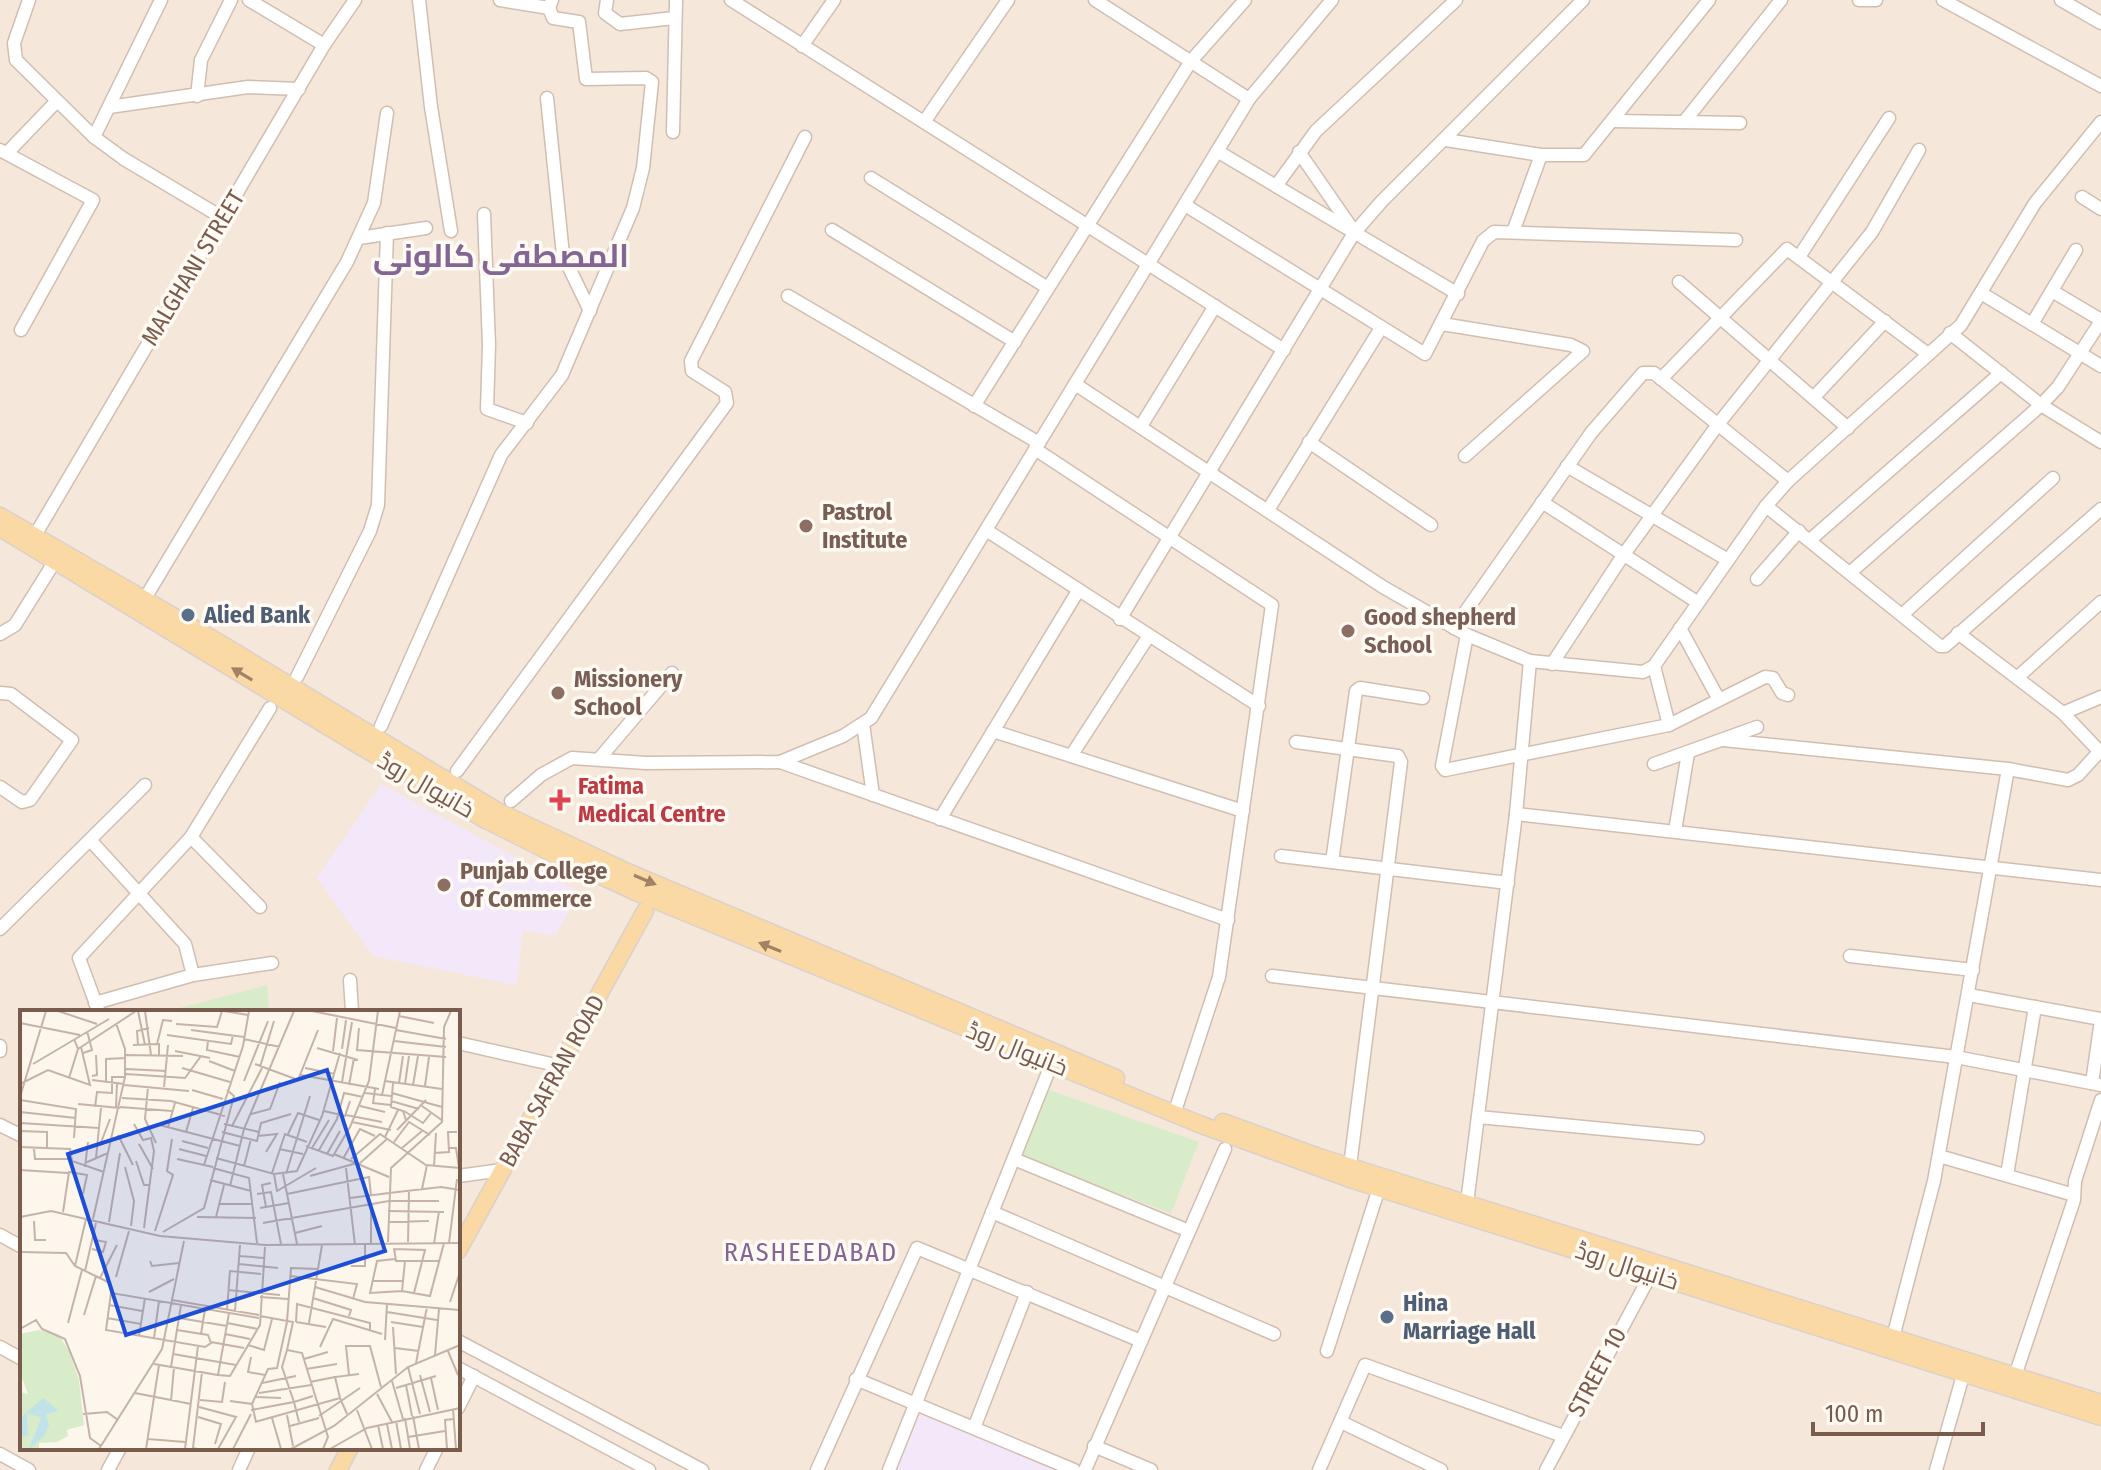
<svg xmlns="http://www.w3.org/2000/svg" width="2101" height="1470" viewBox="0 0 2101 1470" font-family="'Fira Sans Condensed',Cairo,sans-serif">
<rect width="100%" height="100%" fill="#fdf6ec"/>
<path fill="#f5e8da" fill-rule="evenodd" d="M0 0H2101V1470H0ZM22 1012H458V1448H22Z"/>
<g fill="#f3e8fa">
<path d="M381 784 580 892 555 936 523 931 516 985 373 956 317 878Z"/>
<path d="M908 1407 1062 1470H882Z"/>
</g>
<g fill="#d8ecc9">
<path d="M267 985 269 1012H164Z"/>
<path d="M1046 1089 1199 1142 1171 1213 1018 1156Z"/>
</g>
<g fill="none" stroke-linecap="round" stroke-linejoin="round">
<defs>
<g id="minor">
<path d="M29 0 14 43 16 60 94 137 124 159 223 218"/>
<path d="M249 0 324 45"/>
<path d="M419 0 431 107 451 231"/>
<path d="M500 0 549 8"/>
<path d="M607 0 605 13 620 24 674 18"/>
<path d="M731 0 1284 350"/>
<path d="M1095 0 1249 99"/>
<path d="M1859 0H1876"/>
<path d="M1943 0 2101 86"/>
<path d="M2061 0 2101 23"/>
<path d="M802 46 834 0"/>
<path d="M197 96 201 60 231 0"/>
<path d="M547 98 563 255 590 311"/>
<path d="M109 107 248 87 299 89"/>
<path d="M1614 121 1740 123"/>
<path d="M924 122 1008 0"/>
<path d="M1684 122 1781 0"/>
<path d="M673 132 676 0"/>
<path d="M94 137 161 0"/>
<path d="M1446 140 1541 155H1584L1709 0"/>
<path d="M0 150 93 200 21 330"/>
<path d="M1217 151 1458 294"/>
<path d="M1299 152 1353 230"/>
<path d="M7 153 55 103"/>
<path d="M871 178 1048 288"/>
<path d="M1276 186 1316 131 1456 0"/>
<path d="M2082 197 2101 209"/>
<path d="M1185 205 1425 354 1483 241 1494 232 1736 240"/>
<path d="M484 214 489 345 487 409 527 423"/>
<path d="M832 230 1015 342"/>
<path d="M1513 232 1541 155"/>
<path d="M359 238 426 228"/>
<path d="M1799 257 1889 118"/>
<path d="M1679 282 1848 428"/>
<path d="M2052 291 2101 320"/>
<path d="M1981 293 2101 366"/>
<path d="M788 296 1039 443"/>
<path d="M1442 324 1571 345 1583 351 1465 456"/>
<path d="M2032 324 2076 250"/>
<path d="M1950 333 2041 405 2101 442"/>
<path d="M1661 379 1787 249 1928 354"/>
<path d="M1075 384 1383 587 1467 635 1530 661 1643 672 1654 666 1766 506 1788 481 1961 325 2035 203 2101 122"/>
<path d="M1815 396 1885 321"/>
<path d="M974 406 1191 61 1245 0"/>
<path d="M1141 426 1215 306"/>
<path d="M1309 442 1431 525"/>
<path d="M1035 449 1272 605 1219 977 1177 1105"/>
<path d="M1567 466 1728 560"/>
<path d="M1542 502 1697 602"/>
<path d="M1766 506 1940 646H1945L2101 509"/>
<path d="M1268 510 1381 328"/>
<path d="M986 530 1259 706"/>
<path d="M34 537 324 45 355 0"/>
<path d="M1810 540 2001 373"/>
<path d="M1852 571 2041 405 2058 387 2101 321"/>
<path d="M1757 579 1799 531"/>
<path d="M144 600 347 262 374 203 387 113"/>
<path d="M1903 614 2053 478"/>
<path d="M1120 619 1354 233 1382 201 1583 0"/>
<path d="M1454 628 1591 433 1643 373H1654L1788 481"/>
<path d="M1680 628 1718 698"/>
<path d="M1958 633 2063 713 2101 753"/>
<path d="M0 634 15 625 55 561"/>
<path d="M1467 635 1442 766 1445 770 1669 725 1765 677 1773 678 1782 693 1788 695"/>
<path d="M1552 664 1622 557 1719 423 1872 232 1919 150"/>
<path d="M1654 666 1669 725"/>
<path d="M2019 676 2101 602"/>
<path d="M297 677 370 531 378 505 387 233"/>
<path d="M2063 713 2101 697"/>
<path d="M863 724 873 795"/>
<path d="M381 726 501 455 562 375 633 208 643 168 652 82 646 78 586 79 579 22 553 18 549 8 552 0"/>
<path d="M993 731 1243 811"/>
<path d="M1723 740 2008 769 2068 780 2078 775 2099 752"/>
<path d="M1296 742 1398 756 1401 762 1350 1166"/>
<path d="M1071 756 1148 637"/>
<path d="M599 759 672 673"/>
<path d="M780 762 1228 920"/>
<path d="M1654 764 1757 727"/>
<path d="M457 771 727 403 725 392 692 371 691 361 805 137"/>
<path d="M0 787 22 802 30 800 72 740 11 694 1 693"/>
<path d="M511 801 541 775 572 758 646 763 780 762 843 736 871 718 1249 99 1332 0"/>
<path d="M1516 814 2101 880"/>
<path d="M940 819 1078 591"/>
<path d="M1675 831 1688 753"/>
<path d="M191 837 260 907"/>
<path d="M92 842 185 944 193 975"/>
<path d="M1281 856 1508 883"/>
<path d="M1332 862 1356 691 1360 688 1423 698"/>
<path d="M0 929 145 785"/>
<path d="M1850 956 1973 970"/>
<path d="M1272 976 1956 1057 2101 1085"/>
<path d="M350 980 352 1012"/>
<path d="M1969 995 2101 1019"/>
<path d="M95 1003 193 975 272 963"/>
<path d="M99 1012 79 958 191 837 270 708"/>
<path d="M458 1043 560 1066"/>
<path d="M0 1046V1051"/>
<path d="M2092 1083 2101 1020"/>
<path d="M1478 1117 1698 1138"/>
<path d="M0 1125 22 1136"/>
<path d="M1939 1156 2074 1195"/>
<path d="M1014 1159 1189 1231"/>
<path d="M2007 1175 2035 1007"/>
<path d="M458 1176 502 1170"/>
<path d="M1467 1203 1516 814 1530 661"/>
<path d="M992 1212 1274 1334"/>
<path d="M0 1235 22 1247"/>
<path d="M458 1341 702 1470"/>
<path d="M1891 1345 1934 1181 2008 769"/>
<path d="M0 1347 22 1359"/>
<path d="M1327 1351 1379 1188"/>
<path d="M458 1368 649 1470"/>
<path d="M2015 1376 2074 1200 2075 1181 2101 1100"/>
<path d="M856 1379 1074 1470"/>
<path d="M458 1408 474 1376"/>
<path d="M1341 1422 1441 1470"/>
<path d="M974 1428 1027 1292"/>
<path d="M1094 1446 1151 1470"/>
<path d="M0 1454 29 1470"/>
<path d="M108 1470 120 1448"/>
<path d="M239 1470 249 1448"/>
<path d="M426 1470 437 1448"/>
<path d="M817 1470 917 1248 1141 1341"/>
<path d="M889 1470 1047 1075"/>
<path d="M1085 1470 1225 1149"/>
<path d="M1319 1470 1365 1365 1563 1436"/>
<path d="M1546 1470 1651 1274"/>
<path d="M1936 1470 1964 1372"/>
</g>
<g id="major">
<path d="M0 516 223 645 499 812 630 873 1116 1078"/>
<path d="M0 528 360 746 484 819 562 858 638 893 1199 1124 1353 1180 2101 1417"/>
<path d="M1223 1122 1319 1157 2101 1403"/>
<path d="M458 1251 645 911"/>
<path d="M338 1470 350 1448"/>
</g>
</defs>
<use href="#minor" stroke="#d1beb0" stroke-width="15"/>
<use href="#major" stroke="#dad1cd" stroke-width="19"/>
<use href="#minor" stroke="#fff" stroke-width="12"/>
<use href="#major" stroke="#fbd9a5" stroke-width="16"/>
</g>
<defs><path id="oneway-solid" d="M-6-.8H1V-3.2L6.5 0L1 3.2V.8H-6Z" transform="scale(2)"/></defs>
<g fill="#a18267">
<use href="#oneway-solid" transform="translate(242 674) rotate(-149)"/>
<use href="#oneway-solid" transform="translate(645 880) rotate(23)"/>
<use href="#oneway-solid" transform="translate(770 947) rotate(-158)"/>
</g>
<g fill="#8d6e63" stroke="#fffaf3" stroke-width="3">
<circle cx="806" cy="526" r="8"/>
<circle cx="1348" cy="631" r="8"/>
<circle cx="558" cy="693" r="8"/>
<circle cx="444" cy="885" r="8"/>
</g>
<g fill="#5c6f8a" stroke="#fffaf3" stroke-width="3">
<circle cx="188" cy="615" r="8"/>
<circle cx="1387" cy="1317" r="8"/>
</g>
<path fill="#e0444e" stroke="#fffaf3" stroke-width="3" d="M556 788h8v8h8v8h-8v8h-8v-8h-8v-8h8z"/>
<g text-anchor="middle" stroke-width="7" stroke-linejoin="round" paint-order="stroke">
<g font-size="24" fill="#7a5c4d" stroke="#fffaf3">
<text transform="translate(193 268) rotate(-59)" y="8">MALGHANI STREET</text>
<text transform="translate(426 785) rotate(30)" y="8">خانیوال روڈ</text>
<text transform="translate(1017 1049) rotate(22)" y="8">خانیوال روڈ</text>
<text transform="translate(552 1081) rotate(-61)" y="8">BABA SAFRAN ROAD</text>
<text transform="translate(1627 1266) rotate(18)" y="8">خانیوال روڈ</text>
<text transform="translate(1597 1372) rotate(-62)" y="8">STREET 10</text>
</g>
<g font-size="24" font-weight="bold" fill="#785e54" stroke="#fffaf3" text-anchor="start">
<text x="822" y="520">Pastrol<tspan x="822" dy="28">Institute</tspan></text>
<text x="1364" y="625">Good shepherd<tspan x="1364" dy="28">School</tspan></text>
<text x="574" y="687">Missionery<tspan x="574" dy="28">School</tspan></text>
<text x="460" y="879">Punjab College<tspan x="460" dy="28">Of Commerce</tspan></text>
</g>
<g font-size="24" font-weight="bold" fill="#4e5e75" stroke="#fffaf3" text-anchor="start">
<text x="204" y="623">Alied Bank</text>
<text x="1403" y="1311">Hina<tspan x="1403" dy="28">Marriage Hall</tspan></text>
</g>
<g font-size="24" font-weight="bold" fill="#be3a42" stroke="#fffaf3" text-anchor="start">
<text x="578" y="794">Fatima<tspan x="578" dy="28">Medical Centre</tspan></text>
</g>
<g font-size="26" letter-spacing="2" fill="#846695" stroke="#fffaf3">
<text x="811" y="1261">RASHEEDABAD</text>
</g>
<g font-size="32" font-weight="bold" fill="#846695" stroke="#fffaf3">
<text x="501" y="267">المصطفی کالونی</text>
</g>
</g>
<g transform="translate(20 1010)">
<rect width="440" height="440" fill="#fdf6ec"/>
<path d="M19 320 38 324 49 341 59 370 64 415 47 420 48 426 37 432 19 433V439H2L0 382 8 384 0 363V324Z" fill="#d8ecc9"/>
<path d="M23 388 38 400 26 405 29 415 24 426 9 439 21 408 7 403 8 425 0 428 1 408Z" fill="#bfe3e8"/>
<path fill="none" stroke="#c5b3a7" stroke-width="2" d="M38 1 77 14M118 1 125 35M125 1 131 45M204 1 228 5M292 1 376 18M379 6 414 13M0 13 60 25M156 14 197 17 202 1M339 18 337 40 426 47M171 20 224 27M376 20 426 29M147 25 211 34 213 25M224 29 260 37M188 31 187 40 220 47M374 31 426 37M137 34 143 10 152 11M113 35 139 34V45M118 35 117 21 129 18M297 38 338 50M58 39 116 1M322 39 326 10M155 41 190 48M313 41 317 8M63 43 72 40 67 21M106 45 163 46M189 51 215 61M13 54 89 9M235 54 278 70 298 20M240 57 254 11M162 58 210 72M285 58 315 64M106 59 146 61M106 64 165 68 181 46M281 65 359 79M72 66 77 65 76 45M49 68 58 39 54 29M72 70 104 74M224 71 248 11M365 71 422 79M86 72V49L106 48M322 72 332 12M373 73 371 97 383 101 386 110M379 73 383 46M0 74 28 60 70 75 61 37M385 74 389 46M104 75 169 81M329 75 334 48M393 75 398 46M405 76 409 47M128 77 125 109 136 133M144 77 148 35M355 79 353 93 371 95M172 80 203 89M345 83 371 86M372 83 422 97M362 85 380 1M0 87 26 1M102 88 151 91 205 106M0 90 56 99 54 128M371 91 399 99M58 94 100 98M340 96 365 102M402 96 423 111M75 97 77 82 92 83V67H105M100 97 152 101M96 98 97 73M304 101 325 106 330 91M384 101 403 113 411 103M0 102 56 108M231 104 250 99 260 72M326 105 362 112M332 112 371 120M0 113 79 118M114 114 123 130 131 128 134 141 124 218M136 114 220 136M204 114 239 122M212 116 242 58M148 117 155 93M377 120 406 90M0 121 27 122V138M166 122 173 98M202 122 237 131 241 113 271 104M268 124 278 103 299 110M98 125 113 155M238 126 257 124 246 142M365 127 378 100M162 131 188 138M374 132 389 112 410 125M119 134 133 159M80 135 90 109M286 136 313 146 330 117 349 71 358 1M0 137 50 139 52 151 84 162M292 138 309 110M382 138 402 121M429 138H436L439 158M14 139 15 149H51M159 139 186 146M259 139 283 144M299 140 317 109 324 83 343 87M414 143 429 142 428 122H437M307 144 320 121M314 144 369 167M324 147 340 119 355 126M76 148 81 98M196 148 254 164 277 161 302 106 320 43M157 149 193 157M331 149 360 124 406 155 440 158M116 151 124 175H129M65 153 88 143M339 154 367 129M184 155 223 36 229 1M224 156 231 129M414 156 416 123M65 157 68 132M105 157 114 191 111 216M193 158 229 168 237 233M326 158 335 235M0 160 48 163M252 163 265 124 287 132M254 164 257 181 296 158M263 164 277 234M266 164 290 86M290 166 337 153M190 170 231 181M210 176 224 119 274 1M402 179 407 155M369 183 421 177 440 180M237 184 251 182 261 234M267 184 349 167 351 185M330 188 369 183M200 194H233M351 194V233M246 197 242 175 251 173M240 198 269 193M368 201 424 202M43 202 49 162 67 165 63 184M0 207 31 201 140 226 245 235 440 233M177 207 236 208M196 207 204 175M73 209 105 67V39L96 13M14 211 15 230H26M89 212 100 143M368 212 409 211M243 213 369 191H419M135 221 153 165 147 161 152 129M143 222 184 198 214 86 207 80M275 223 302 216M368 232 371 158 422 112 424 17 431 1M388 232 389 181M429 233 437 169M414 234 419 201M374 238 376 251H420M72 239 83 242 86 232 75 230M374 239 405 240 394 283M0 242 46 243 55 256 90 273 91 283 239 308M219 246 244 248M375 249 357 251 350 283 382 281 410 286 424 233M130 251 132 256 159 253M219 254 258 258M55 256 66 209M331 256H345V235M65 261 76 213M270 266 337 274 333 289M96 267 109 221M80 268 97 235M353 271H383M295 277 345 292 440 300M208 280 260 285M382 281 385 251M129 282 154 269M91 283 86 320 185 337 191 333 188 325 157 320M240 287 268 289M293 288 331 300 329 306M152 290 239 305M430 292 440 262M89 295 122 301M207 300 210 261 241 264M215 301 220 235M367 302 417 310M64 305 76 266M240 306 273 312 267 340 282 343 308 427 303 439M87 308 121 314M159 308 207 316M276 312 277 294 350 313V320M276 312 306 317M371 312 403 317M48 313 62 260M207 313 238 319M289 313 302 235M373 317 376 364M0 319 16 310 22 319 45 329 60 366 70 428 81 436M181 324 185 299M205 324 230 329M119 326 125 288M134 328 139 291M365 330 367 294M191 332 224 338M228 335 244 340 252 309M300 337 313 309 362 324M375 338 399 341M267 340 262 357 274 392 293 386M428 341 438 365M153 344 216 355M415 345 419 299M231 347 228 362 245 365M284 349 308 342M396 353 407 297M134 354 198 365 209 303M151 357 161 295M388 357 400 404M286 359 317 354M197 365 210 366 240 315 245 237M329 365 326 336H350L361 377M400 365 410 402M411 368 418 400M372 371 383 409M290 372 315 367M242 373 276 366M386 375 392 406M376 378 416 366M115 383 171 394M239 383 291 375M357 384 372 412M236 387 261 388M320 388 315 367 339 364M180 390 202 392 205 372M151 391 154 357M210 391 232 394 236 412M232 394 248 359 257 358 267 312 271 258 298 259M179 397 216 407 198 439M433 399 436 439M231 400 274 392 279 412M337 400 352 439M63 404 87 402 98 410M267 405 273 436M299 406 340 378M393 406 399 439M178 407 201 414 195 434M252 408 261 439M385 408 390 439M376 411 381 439M235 412 320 388 327 404M367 414 372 439M358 415 363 439M270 416 299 408M388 427 425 421M128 429 165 432M79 439 142 339 164 231M126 439 139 355M165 439 178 336M177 439 173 438 182 362M213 439 231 404M271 439 314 416 388 357 440 335M310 439 347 418 440 398M427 439 425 410 434 409"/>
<path fill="#1d4ed8" fill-opacity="0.15" stroke="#1d4ed8" stroke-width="4" d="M307 60 365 241 106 325 48 144Z"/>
<rect width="440" height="440" fill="none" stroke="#7a5c4d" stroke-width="4"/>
</g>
<path d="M1813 1422v12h170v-12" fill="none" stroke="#7a5c4d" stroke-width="4"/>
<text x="1825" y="1422" font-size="24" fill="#7a5c4d" stroke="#fffaf3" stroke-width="6" paint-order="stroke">100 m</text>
</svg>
